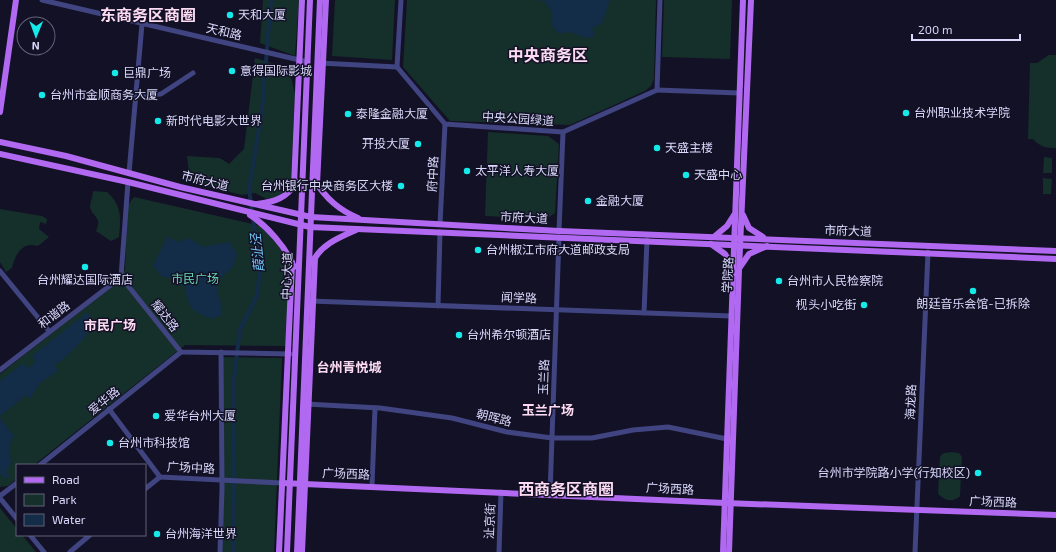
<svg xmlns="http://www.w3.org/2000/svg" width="1056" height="552" viewBox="0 0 1056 552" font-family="'Exo 2','Noto Sans SC',sans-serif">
<rect width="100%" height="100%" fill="#131125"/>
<g fill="#152f2b">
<path d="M263 0H299L295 56 260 43Z"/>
<path d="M335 0H395L392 60 332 56Z"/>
<path d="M407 0H656L654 79 651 86 645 91 570 125 450 121 403 67Z"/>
<path d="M664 0H732L730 59 662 57Z"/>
<path d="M1049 55H1056V148C1046 148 1040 147 1033 139H1028L1030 63H1037Z"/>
<path d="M255 58 289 68 295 94 291 182 289 188 278 196 267 199 255 193 242 195 190 182 187 156 220 158 229 164 244 149Z"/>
<path d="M488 132 548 136 559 144 555 213 546 219 485 216Z"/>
<path d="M1044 157 1052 158V173H1043Z"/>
<path d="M1043 178 1052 179 1051 194H1043Z"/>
<path d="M93 191 107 192C122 205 121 219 119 237L111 241 96 231C103 217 92 217 90 207 90 202 93 196 93 191Z"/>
<path d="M134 197 257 225C272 232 284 254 291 269L287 346 185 345 34 465H17V479L8 486 0 487V374L114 285 125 270 127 206Z"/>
<path d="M0 209 42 216 47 219 46 224 40 222 39 229 49 237 38 246C22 241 15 255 12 268L6 272 0 262Z"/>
<path d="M221 357 282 358 274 552H220Z"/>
<path d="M951 452 959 453 962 457 960 496C952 503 946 501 938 494L940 456 944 453Z"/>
<path d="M0 508 17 529V535H22L36 552H0Z"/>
</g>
<g fill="#132c48">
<path d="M535 0H610L602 23 592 29 595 35C587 42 580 34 572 33 568 32 563 33 558 33L552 25 551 10 548 6 544 1Z"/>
<path d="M167 237 179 242 188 238 204 247 229 242 237 254C236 257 235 263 233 266 228 274 217 276 217 289 218 298 223 303 222 315L212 319C191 311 189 309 185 287L174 279 161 276 153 266Z"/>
<path d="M88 312C98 335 73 347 61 362L60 361 54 365 57 369 56 372 40 383 30 399 26 395 0 416V381L24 363 28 368 36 361 32 356Z"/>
<path d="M0 418 14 436 9 445 11 463 6 472 9 476 5 479 0 473Z"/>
</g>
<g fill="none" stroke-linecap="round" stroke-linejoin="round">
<path stroke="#132c48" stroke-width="4" d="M234 552V378L240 329 257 296 260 271 249 189 262 110 271 0"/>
<g stroke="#404480" stroke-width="5">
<path d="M42 0 308 62"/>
<path d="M401 0 397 67 445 124 563 132 657 90 660 0"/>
<path d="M320 63 397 67"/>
<path d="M657 90 739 93"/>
<path d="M72 93 117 97 161 94 193 73"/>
<path d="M129 173 142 24"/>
<path d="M128 182 121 277 181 352 291 354"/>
<path d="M440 224 445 124"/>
<path d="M559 231 563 132"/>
<path d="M0 271 49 331"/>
<path d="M310 301 731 316"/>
<path d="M438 306 440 232"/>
<path d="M644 313 647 240"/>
<path d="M0 370 121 277"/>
<path d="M306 404 380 408 452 418 507 432 552 438H592L633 430 668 427 727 439"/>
<path d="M109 409 160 477 282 483"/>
<path d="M40 465 181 352"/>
<path d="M372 486 375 408"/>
<path d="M145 489 160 477"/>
<path d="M550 494 559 237"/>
<path d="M0 496 17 483"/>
<path d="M0 498 17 519"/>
<path d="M30 535 44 552"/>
<path d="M70 552 90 535"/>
<path d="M220 552 222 488 221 352"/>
<path d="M499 552 501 492"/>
<path d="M915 552 928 252"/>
</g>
<g stroke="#b269f2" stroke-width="6">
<path d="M0 112 16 0"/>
<path d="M0 142 66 156 180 187 311 217 559 231 1056 251"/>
<path d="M0 154 128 182 310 227 1056 259"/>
<path d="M316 182C326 199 339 210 358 218"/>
<path d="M317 184 326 0"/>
<path d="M294 185 302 0"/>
<path d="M257 204C274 202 288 198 296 182"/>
<path d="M250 215C267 226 286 247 294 267"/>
<path d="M743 215 749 228 763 237"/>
<path d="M715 236 727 226 734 215"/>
<path d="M711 244 725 254 732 265"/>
<path d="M313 262C320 245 340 237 356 230"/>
<path d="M740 267 749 254 767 246"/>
<path d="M282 483 725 503 1056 515"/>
<path d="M279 552 292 263"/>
<path d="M287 552 310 0"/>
<path d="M297 552 320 0"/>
<path d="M302 552 315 258"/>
<path d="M723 552 743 0"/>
<path d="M729 552 739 270 751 0"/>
</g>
</g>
<g fill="#15eaeb" stroke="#131125" stroke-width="1.5">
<circle cx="230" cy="15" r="4"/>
<circle cx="232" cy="71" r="4"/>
<circle cx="115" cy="73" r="4"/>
<circle cx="42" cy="95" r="4"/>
<circle cx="906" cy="113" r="4"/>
<circle cx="348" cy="114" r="4"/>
<circle cx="158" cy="121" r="4"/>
<circle cx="418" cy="144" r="4"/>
<circle cx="657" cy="148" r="4"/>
<circle cx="467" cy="171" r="4"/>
<circle cx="686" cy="175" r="4"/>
<circle cx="401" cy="186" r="4"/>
<circle cx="588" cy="201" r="4"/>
<circle cx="478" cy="250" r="4"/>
<circle cx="85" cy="267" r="4"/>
<circle cx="779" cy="281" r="4"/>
<circle cx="973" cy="291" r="4"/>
<circle cx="864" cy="305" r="4"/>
<circle cx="459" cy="335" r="4"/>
<circle cx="156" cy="416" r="4"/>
<circle cx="110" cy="443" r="4"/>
<circle cx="978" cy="473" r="4"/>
<circle cx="157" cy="534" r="4"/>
</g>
<g text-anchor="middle" stroke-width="3" stroke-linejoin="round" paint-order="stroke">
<g font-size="12" fill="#d9d9fc" stroke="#131125" text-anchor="start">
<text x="238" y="19">天和大厦</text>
<text x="240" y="75">意得国际影城</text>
<text x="123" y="77">巨鼎广场</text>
<text x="50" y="99">台州市金顺商务大厦</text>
<text x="914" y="117">台州职业技术学院</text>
<text x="356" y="118">泰隆金融大厦</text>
<text x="166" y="125">新时代电影大世界</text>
<text x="410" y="148" text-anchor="end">开投大厦</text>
<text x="665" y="152">天盛主楼</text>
<text x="475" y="175">太平洋人寿大厦</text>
<text x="694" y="179">天盛中心</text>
<text x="393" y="190" text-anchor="end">台州银行中央商务区大楼</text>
<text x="596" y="205">金融大厦</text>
<text x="486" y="254">台州椒江市府大道邮政支局</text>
<text x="85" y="284" text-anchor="middle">台州耀达国际酒店</text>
<text x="787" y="285">台州市人民检察院</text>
<text x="973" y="308" text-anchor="middle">朗廷音乐会馆-已拆除</text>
<text x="856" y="309" text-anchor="end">枧头小吃街</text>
<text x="467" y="339">台州希尔顿酒店</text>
<text x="164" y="420">爱华台州大厦</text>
<text x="118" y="447">台州市科技馆</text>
<text x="970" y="477" text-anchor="end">台州市学院路小学(行知校区)</text>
<text x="165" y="538">台州海洋世界</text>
</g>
<g font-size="12" fill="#d9d9fc" stroke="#131125">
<text transform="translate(224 32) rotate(13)" y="4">天和路</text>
<text transform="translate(518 119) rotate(4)" y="4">中央公园绿道</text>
<text transform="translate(433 174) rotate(-87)" y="4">府中路</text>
<text transform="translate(205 181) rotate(14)" y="4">市府大道</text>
<text transform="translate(524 218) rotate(3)" y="4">市府大道</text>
<text transform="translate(848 231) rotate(2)" y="4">市府大道</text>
<text transform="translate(728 275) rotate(-87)" y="4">学院路</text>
<text transform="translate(287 276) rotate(-88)" y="4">中心大道</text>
<text transform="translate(519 298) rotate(2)" y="4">闻学路</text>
<text transform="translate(54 315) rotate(-37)" y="4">和谐路</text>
<text transform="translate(165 316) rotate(52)" y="4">耀达路</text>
<text transform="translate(544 377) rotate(-88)" y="4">玉兰路</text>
<text transform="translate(104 401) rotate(-39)" y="4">爱华路</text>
<text transform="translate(911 402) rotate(-88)" y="4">海龙路</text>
<text transform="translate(494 418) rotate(14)" y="4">朝晖路</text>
<text transform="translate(191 468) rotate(3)" y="4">广场中路</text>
<text transform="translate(346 474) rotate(2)" y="4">广场西路</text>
<text transform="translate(670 489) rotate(3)" y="4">广场西路</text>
<text transform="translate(993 502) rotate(2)" y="4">广场西路</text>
<text transform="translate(490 521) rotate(-88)" y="4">沚京街</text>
</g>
<g font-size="12" fill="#6ad6b1" stroke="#131125">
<text x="195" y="283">市民广场</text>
</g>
<g font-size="13" font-style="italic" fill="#70c3f3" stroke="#131125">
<text transform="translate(257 253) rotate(-96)" y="5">葭沚泾</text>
</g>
<g font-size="13" font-weight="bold" fill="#fcdbf3" stroke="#131125">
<text x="110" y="330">市民广场</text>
<text x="349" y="372">台州青悦城</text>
<text x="548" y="415">玉兰广场</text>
</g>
<g font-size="16" font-weight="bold" fill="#fcdbf3" stroke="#131125">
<text x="148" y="21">东商务区商圈</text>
<text x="548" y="61">中央商务区</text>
<text x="566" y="495">西商务区商圈</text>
</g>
</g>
<rect x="16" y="464" width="130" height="72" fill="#131125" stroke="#62617b"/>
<rect x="24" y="477" width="20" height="6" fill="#b269f2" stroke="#62617b"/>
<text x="52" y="484" font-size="12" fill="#d9d9fc">Road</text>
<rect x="24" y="494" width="20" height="12" fill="#152f2b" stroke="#62617b"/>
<text x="52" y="504" font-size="12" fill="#d9d9fc">Park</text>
<rect x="24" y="514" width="20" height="12" fill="#132c48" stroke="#62617b"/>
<text x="52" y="524" font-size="12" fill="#d9d9fc">Water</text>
<g transform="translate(36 36) rotate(181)"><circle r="19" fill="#131125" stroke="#62617b"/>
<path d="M0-3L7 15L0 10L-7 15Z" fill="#15eaeb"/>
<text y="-6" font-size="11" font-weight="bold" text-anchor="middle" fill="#d9d9fc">N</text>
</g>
<path d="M912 34v6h108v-6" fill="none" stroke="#d9d9fc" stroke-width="2"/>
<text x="918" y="34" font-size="12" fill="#d9d9fc" stroke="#131125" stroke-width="3" paint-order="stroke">200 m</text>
</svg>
